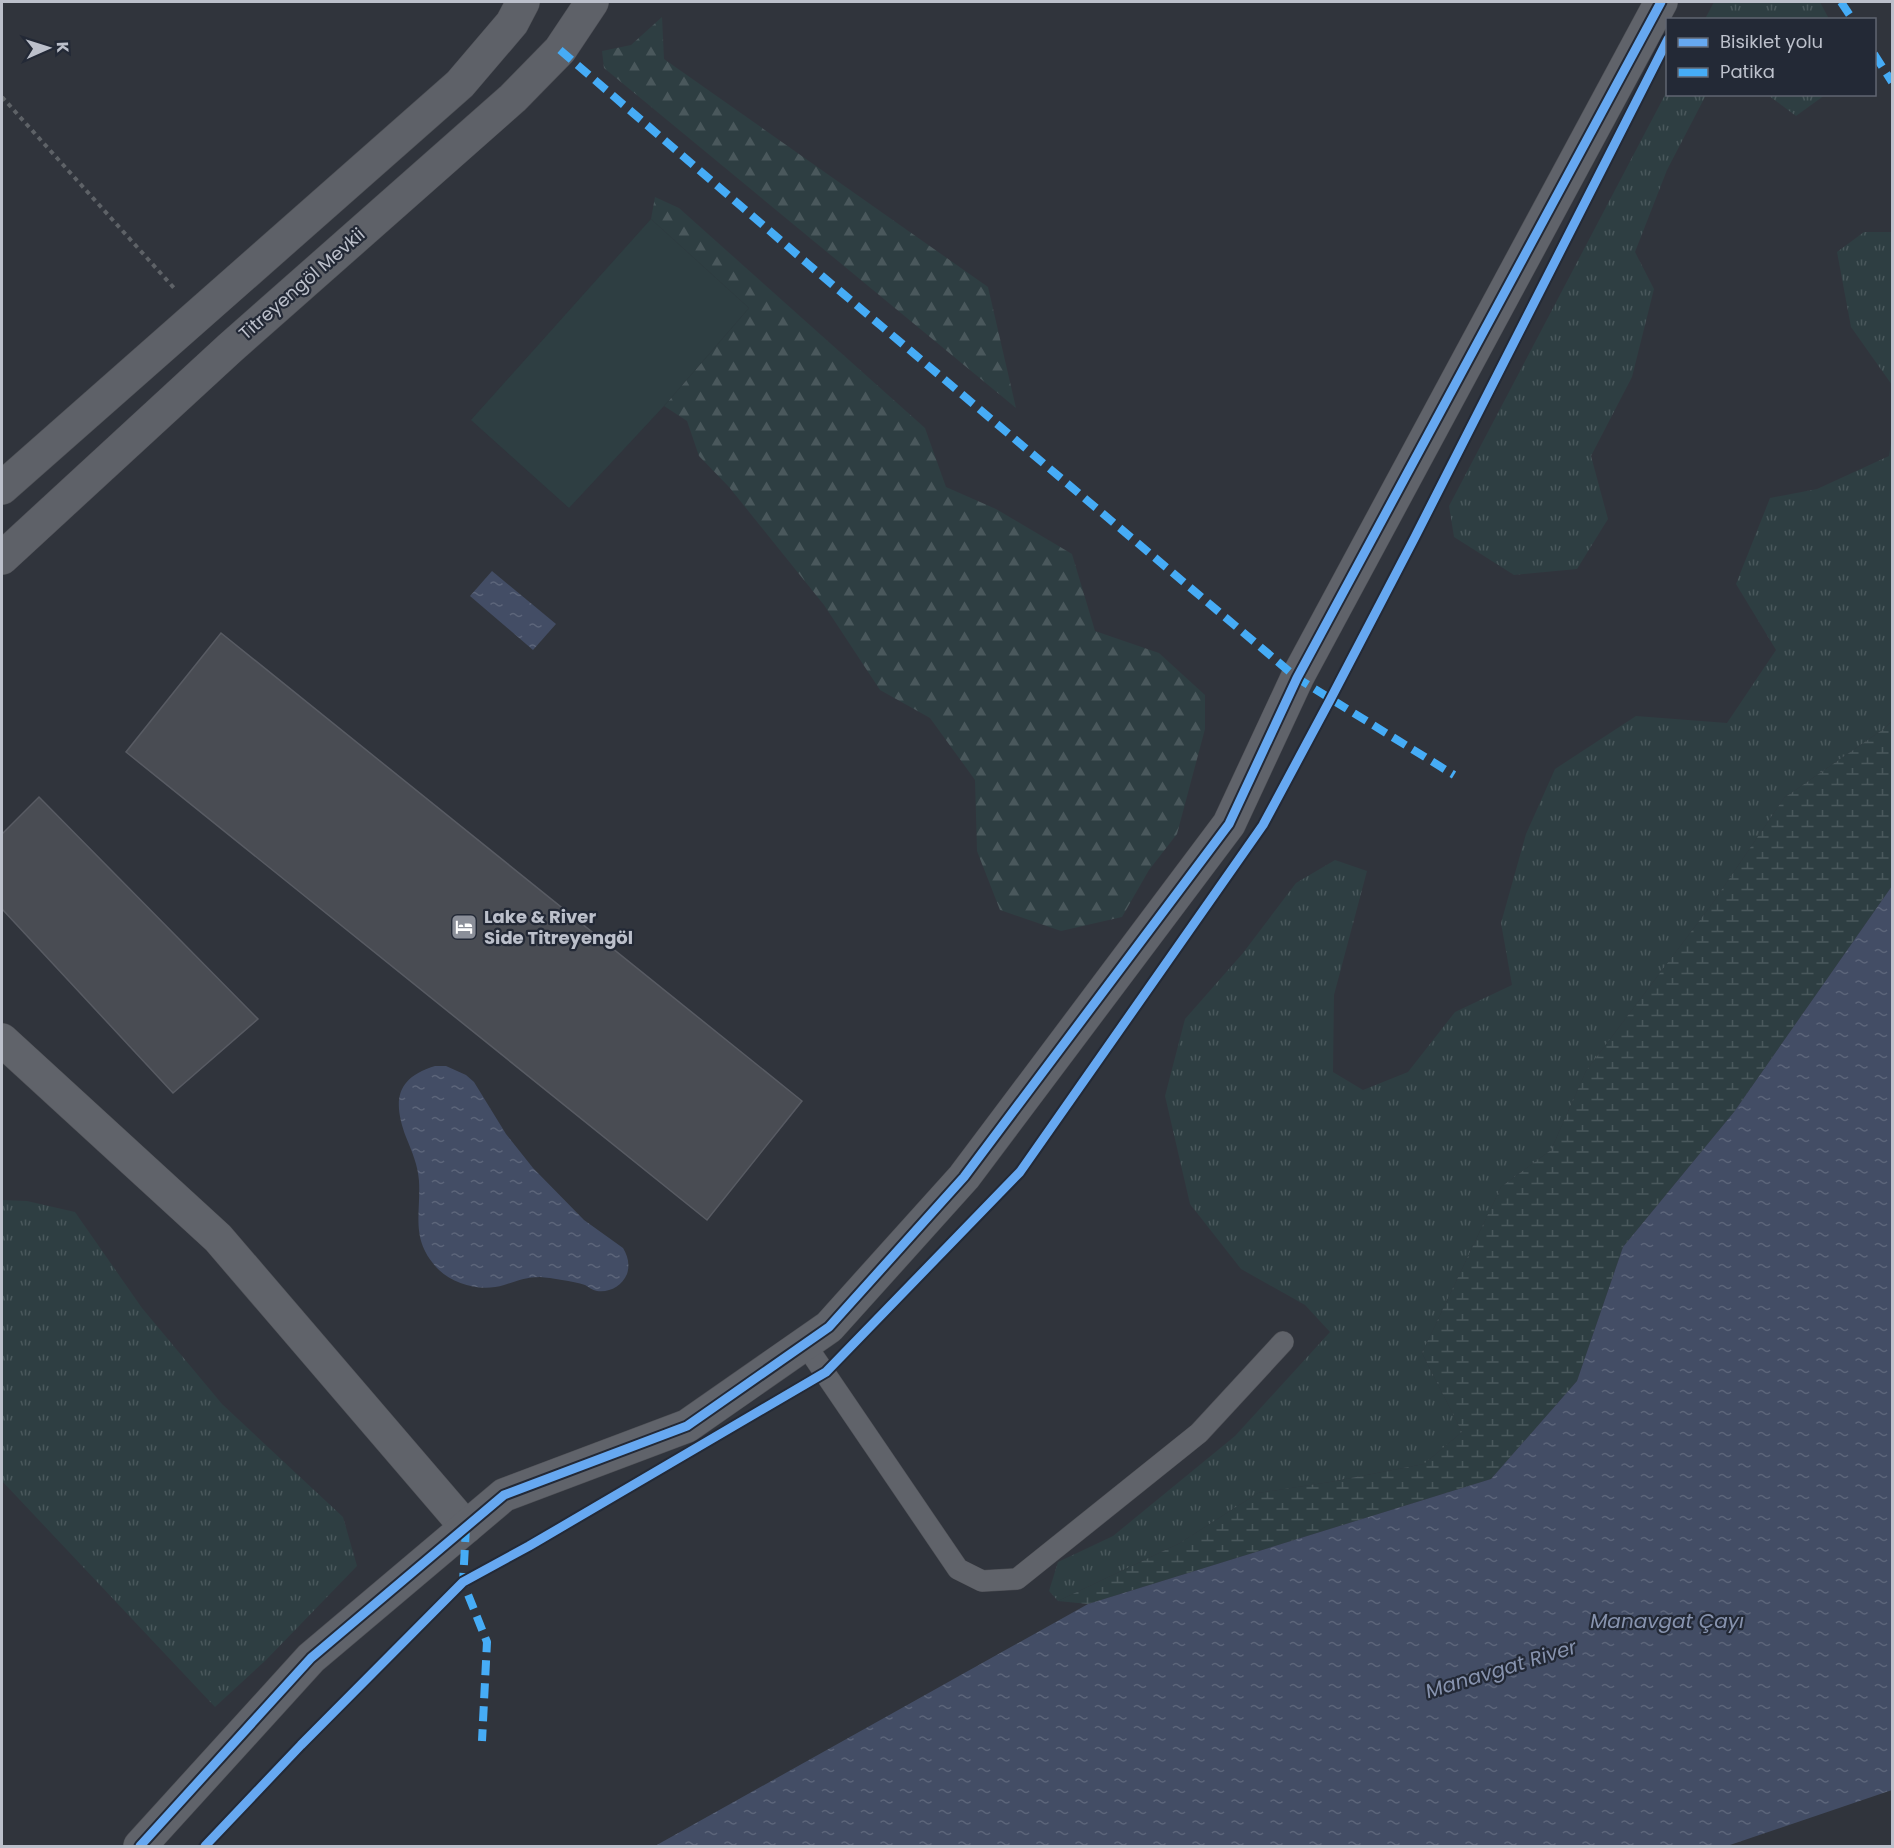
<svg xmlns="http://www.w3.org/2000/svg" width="1894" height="1848" viewBox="0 0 1894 1848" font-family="Poppins,sans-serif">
<defs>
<pattern id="grass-tufts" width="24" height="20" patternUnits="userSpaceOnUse" patternTransform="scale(1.5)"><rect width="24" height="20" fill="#2e3e42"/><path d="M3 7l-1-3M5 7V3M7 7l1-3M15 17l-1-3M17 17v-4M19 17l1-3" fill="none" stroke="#4a585c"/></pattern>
<pattern id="forest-firs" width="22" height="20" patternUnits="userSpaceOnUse" patternTransform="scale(1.5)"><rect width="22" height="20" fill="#2e3e42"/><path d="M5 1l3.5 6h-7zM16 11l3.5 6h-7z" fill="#4a585c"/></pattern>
<pattern id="wetland-marsh" width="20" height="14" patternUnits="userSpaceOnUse" patternTransform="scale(1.5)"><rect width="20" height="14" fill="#2e3e42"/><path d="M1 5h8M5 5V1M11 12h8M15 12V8" fill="none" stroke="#4a585c"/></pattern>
<pattern id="water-ripples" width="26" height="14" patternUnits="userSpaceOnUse" patternTransform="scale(1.5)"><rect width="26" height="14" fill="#434d65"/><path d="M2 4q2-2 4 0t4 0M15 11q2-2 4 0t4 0" fill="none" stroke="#5c657a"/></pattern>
</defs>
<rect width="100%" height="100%" fill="#30343c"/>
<g fill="url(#grass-tufts)">
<path d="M1714 2H1820L1829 19H1705Z"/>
<path d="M1667 91 1668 94 1706 95 1667 170 1635 252 1654 289 1632 377 1591 456 1608 519 1577 569 1514 575 1454 537 1449 506Z"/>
<path d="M1768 95 1825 94V95L1796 116Z"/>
<path d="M1864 232H1892V385L1851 327 1837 252Z"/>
<path d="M1892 437V721L1885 728 1784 798 1712 904 1586 1071 1551 1150 1501 1187 1422 1353 1462 1432 1424 1464 1330 1482 1258 1493 1180 1543 1058 1601 1049 1591 1058 1562 1113 1536 1235 1436 1330 1332 1305 1305 1241 1269 1190 1204 1165 1096 1185 1019 1243 953 1296 883 1335 860 1367 871 1334 995 1333 1072 1363 1090 1408 1072 1455 1012 1512 985 1501 923 1526 834 1555 769 1636 716 1727 723 1776 650 1736 584 1770 498 1817 489 1889 456Z"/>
<path d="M2 1200 27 1201 75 1212 142 1308 222 1404 343 1517 357 1566 266 1660 215 1707 2 1481Z"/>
</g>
<g fill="url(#forest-firs)">
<path d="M662 17 664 59 988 287 1016 408 604 68 602 51 631 45Z"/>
<path d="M655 197 679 208 925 428 946 487 996 509 1072 554 1095 631 1159 653 1205 695V729L1177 834 1149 870 1122 917 1061 931 1000 910 977 851 975 780 930 718 880 690 824 605 729 487 699 456 687 421 664 406 749 308 651 219Z"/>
</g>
<path fill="url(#wetland-marsh)" d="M1892 721V886L1734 1112 1623 1247 1577 1381 1491 1479 1088 1604 1058 1601 1180 1543 1258 1493 1330 1482 1424 1464 1462 1432 1422 1353 1501 1187 1551 1150 1586 1071 1712 904 1784 798 1885 728Z"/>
<path fill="#2e3e42" d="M651 219 749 308 664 406 569 508 471 420Z"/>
<g fill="url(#water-ripples)">
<path d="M492 571 556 624 533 650 470 596Z"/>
<path d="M1892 886V1790L1727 1846H655L1088 1604 1491 1479 1577 1381 1623 1247 1734 1112Z"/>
<path d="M435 1066H446L466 1075 474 1082 506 1134 533 1168 584 1220 623 1248C628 1256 630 1265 627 1274 622 1286 609 1293 597 1291 592 1290 589 1287 585 1285 573 1281 551 1278 540 1277 526 1277 517 1281 504 1285 482 1292 453 1285 437 1268 410 1239 421 1214 419 1181 418 1165 412 1152 406 1137 393 1102 395 1078 435 1066Z"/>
</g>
<g fill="#494c53" stroke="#585b63" stroke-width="1.5">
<path d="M221 633 802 1101 707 1220 126 752Z"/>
<path d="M39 797 258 1019 173 1093 2 909V834Z"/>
</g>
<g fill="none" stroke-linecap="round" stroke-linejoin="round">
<defs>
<path id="lane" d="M805 1344 958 1569 982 1581 1017 1579 1199 1433 1283 1342"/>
<g id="street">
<path d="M2 1040 218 1238 466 1527"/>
<path d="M140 1846 311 1658 504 1495 687 1426 829 1327 964 1177 1229 824 1297 678 1661 2"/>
</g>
<g id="secondary">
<path d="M2 488 460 84 512 23 523 2"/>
<path d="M2 558 230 348 513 98 560 50 592 2"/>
</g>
</defs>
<use href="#lane" stroke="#4e5056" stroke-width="22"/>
<use href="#street" stroke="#4e5056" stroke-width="34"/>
<use href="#secondary" stroke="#4e5056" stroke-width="34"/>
<path stroke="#5e6267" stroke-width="4" stroke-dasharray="4.5 4.5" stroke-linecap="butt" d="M2 97 174 288"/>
<use href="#lane" stroke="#60636a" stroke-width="21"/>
<use href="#street" stroke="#60636a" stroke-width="33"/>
<use href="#secondary" stroke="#5e6168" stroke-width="33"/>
<g stroke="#46acf6" stroke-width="8" stroke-dasharray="15 8" stroke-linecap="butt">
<path d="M1841 2 1853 20"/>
<path d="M560 50 808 264 1297 678 1454 775"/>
<path d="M1874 54 1892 82"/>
<path d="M466 1527 463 1582 487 1642 482 1741"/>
</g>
<defs>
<g id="cycleway">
<path d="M140 1846 311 1658 504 1495 687 1426 829 1327 964 1177 1229 824 1297 678 1661 2"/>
<path d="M205 1846 301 1745 463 1582 529 1546 826 1372 1020 1172 1263 825 1330 700 1415 537 1668 39"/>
</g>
</defs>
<use href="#cycleway" stroke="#232936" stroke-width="13"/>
<use href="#cycleway" stroke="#66a8f1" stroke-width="9"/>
</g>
<defs>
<symbol id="hotel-square" viewBox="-11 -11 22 22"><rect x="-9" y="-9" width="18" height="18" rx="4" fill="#8b8f99" stroke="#232936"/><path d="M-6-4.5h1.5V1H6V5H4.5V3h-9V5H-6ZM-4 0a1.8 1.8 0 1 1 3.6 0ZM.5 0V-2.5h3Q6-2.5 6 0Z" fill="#fff"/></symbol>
</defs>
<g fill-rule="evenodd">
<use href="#hotel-square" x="449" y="912" width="30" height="30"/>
</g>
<g text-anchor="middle" stroke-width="4.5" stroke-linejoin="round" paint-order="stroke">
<g font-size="18" fill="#bcc0cb" stroke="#232936">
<text transform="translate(302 284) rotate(-41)" y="6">Titreyengöl Mevkii</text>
</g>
<g font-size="18" font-weight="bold" fill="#bcc0cb" stroke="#232936" text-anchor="start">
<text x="484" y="923">Lake &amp; River<tspan x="484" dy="21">Side Titreyengöl</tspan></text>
</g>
<g font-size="20" font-style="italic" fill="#8793ae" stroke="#232936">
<text x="1667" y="1628">Manavgat Çayı</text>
<text transform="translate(1501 1669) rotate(-17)" y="7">Manavgat River</text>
</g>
</g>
<rect width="1894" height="1848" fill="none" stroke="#bcc0cb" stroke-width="6"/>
<rect x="1666" y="18" width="210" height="78" fill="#232936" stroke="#606572" stroke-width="1.5"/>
<rect x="1678" y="38" width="30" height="9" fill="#66a8f1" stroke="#606572" stroke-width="1.5"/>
<text x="1720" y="48" font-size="18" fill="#bcc0cb">Bisiklet yolu</text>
<rect x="1678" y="68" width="30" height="9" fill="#46acf6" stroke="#606572" stroke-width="1.5"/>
<text x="1720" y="78" font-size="18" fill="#bcc0cb">Patika</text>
<g transform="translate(48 48) rotate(87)" stroke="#232936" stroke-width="4.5" paint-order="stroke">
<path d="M0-4.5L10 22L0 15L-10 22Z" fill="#bcc0cb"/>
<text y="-9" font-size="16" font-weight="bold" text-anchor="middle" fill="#bcc0cb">K</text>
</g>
</svg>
